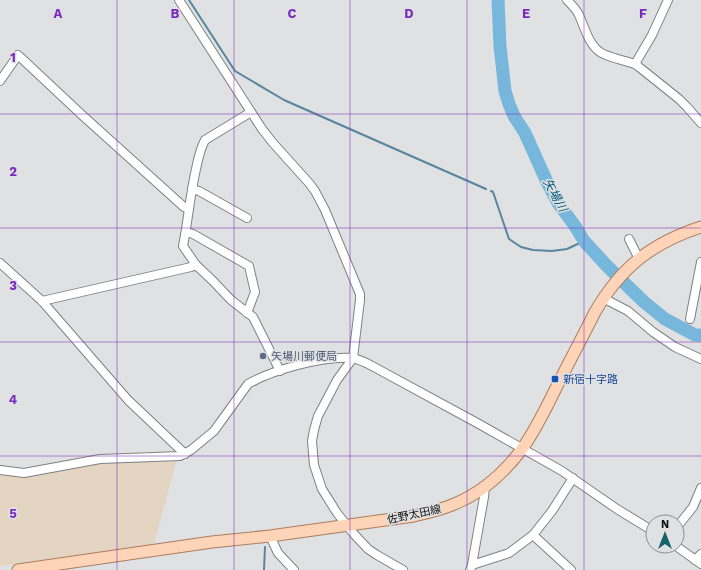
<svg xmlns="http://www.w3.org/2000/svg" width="701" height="570" viewBox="0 0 701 570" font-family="'Work Sans','Noto Sans JP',sans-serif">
<rect width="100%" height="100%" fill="#dfe1e2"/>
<path fill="#e3d5c2" d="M177 458 154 545 0 566V473L26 477 101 463Z"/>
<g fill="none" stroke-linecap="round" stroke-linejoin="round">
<g stroke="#58859f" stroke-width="2">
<path d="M189 0 235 71 284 100 486 189"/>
<path d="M491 191 493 192 509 239 521 247 533 250 552 251 567 249 584 241"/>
<path d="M264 570 265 547"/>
</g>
<path stroke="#77b7dc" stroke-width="13" d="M498 0 500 46 505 91 509 104 514 116 525 133 547 182 558 203 575 226 584 241 607 266 644 302 665 319 695 335H701"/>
<defs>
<g id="minor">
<path d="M179 0 262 129 273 143 309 183 315 191 325 210 360 294V300L353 358 337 380 318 416 314 430 312 441 314 465 322 489 337 513 353 533 368 549 377 555 403 570"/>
<path d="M567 0C571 4 576 9 579 15 584 26 589 45 600 52 607 57 626 61 635 64L639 67 679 99 687 107 701 123"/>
<path d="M635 64 652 35 668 0"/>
<path d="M0 81 18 55 82 115 184 207 189 209"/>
<path d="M251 112 205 140C200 149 198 159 196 169 190 195 188 221 183 246L196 265 212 280 231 300 253 317 280 371"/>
<path d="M192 189 199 191 247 218"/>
<path d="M186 232 193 234 249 266 255 292 247 313"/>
<path d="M629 239 636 253 640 258"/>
<path d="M0 263 42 301 128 400 185 454"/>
<path d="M603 298 628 311 653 332 675 347 701 359"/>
<path d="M42 301 191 267 196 265"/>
<path d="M690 319 701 262"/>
<path d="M0 470 24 473 100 459 180 456 191 450 214 431 248 384C272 370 323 356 351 358 359 359 367 363 374 367L479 424 562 471 617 509 653 531"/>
<path d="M677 527 693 507 701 488"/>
<path d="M533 535 552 511 573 478"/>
<path d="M270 536 278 553 294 570"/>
<path d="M676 546 701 564"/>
<path d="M695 560 701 554"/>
<path d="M472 565 509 553 533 535 571 570"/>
<path d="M470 570 472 565 484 497 485 486"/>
</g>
<path id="major" d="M18 570 212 542 270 536 414 516C427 513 440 510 452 505 480 494 504 473 522 449 535 431 545 410 555 390 568 364 582 338 595 312 621 267 652 243 701 227"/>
</defs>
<use href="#minor" stroke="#7f8182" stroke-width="10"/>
<use href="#major" stroke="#ab7d5e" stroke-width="13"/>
<use href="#minor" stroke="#fff" stroke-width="8"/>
<use href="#major" stroke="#fed4b8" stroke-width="11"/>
</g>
<path fill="none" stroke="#7b2cbf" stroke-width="1" stroke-opacity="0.55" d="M117 0V570M234 0V570M350 0V570M467 0V570M584 0V570M0 114H701M0 228H701M0 342H701M0 456H701"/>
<circle fill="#5c6f8a" stroke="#dfe1e2" stroke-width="1.5" cx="263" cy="356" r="4"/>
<rect fill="#1a4fb4" stroke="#dfe1e2" stroke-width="1.5" x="551" y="375" width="8" height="8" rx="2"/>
<g text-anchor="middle" stroke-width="3" stroke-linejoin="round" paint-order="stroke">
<g font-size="11" fill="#4e5e75" stroke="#dfe1e2" text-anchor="start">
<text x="271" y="360">矢場川郵便局</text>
</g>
<g font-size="11" fill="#164399" stroke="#dfe1e2" text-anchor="start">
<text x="563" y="383">新宿十字路</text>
</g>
<g font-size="11" fill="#101011" stroke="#dfe1e2">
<text transform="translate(414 514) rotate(-12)" y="4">佐野太田線</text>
</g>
<g font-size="12" font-style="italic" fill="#02587c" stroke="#dfe1e2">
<text transform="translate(555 195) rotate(61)" y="4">矢場川</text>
</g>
</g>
<g font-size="13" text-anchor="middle" font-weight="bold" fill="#7b2cbf" stroke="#dfe1e2" stroke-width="3" stroke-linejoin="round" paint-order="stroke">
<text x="58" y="18">A</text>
<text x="175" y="18">B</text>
<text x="292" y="18">C</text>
<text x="409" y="18">D</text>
<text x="526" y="18">E</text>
<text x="643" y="18">F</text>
<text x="13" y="62">1</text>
<text x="13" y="176">2</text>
<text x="13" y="290">3</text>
<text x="13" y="404">4</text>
<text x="13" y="518">5</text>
</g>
<g transform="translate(665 534)"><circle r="19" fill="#dfe1e2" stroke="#8c8d8e"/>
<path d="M0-3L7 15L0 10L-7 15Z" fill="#14636a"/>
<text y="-6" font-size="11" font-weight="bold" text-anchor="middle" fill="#101011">N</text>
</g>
</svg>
